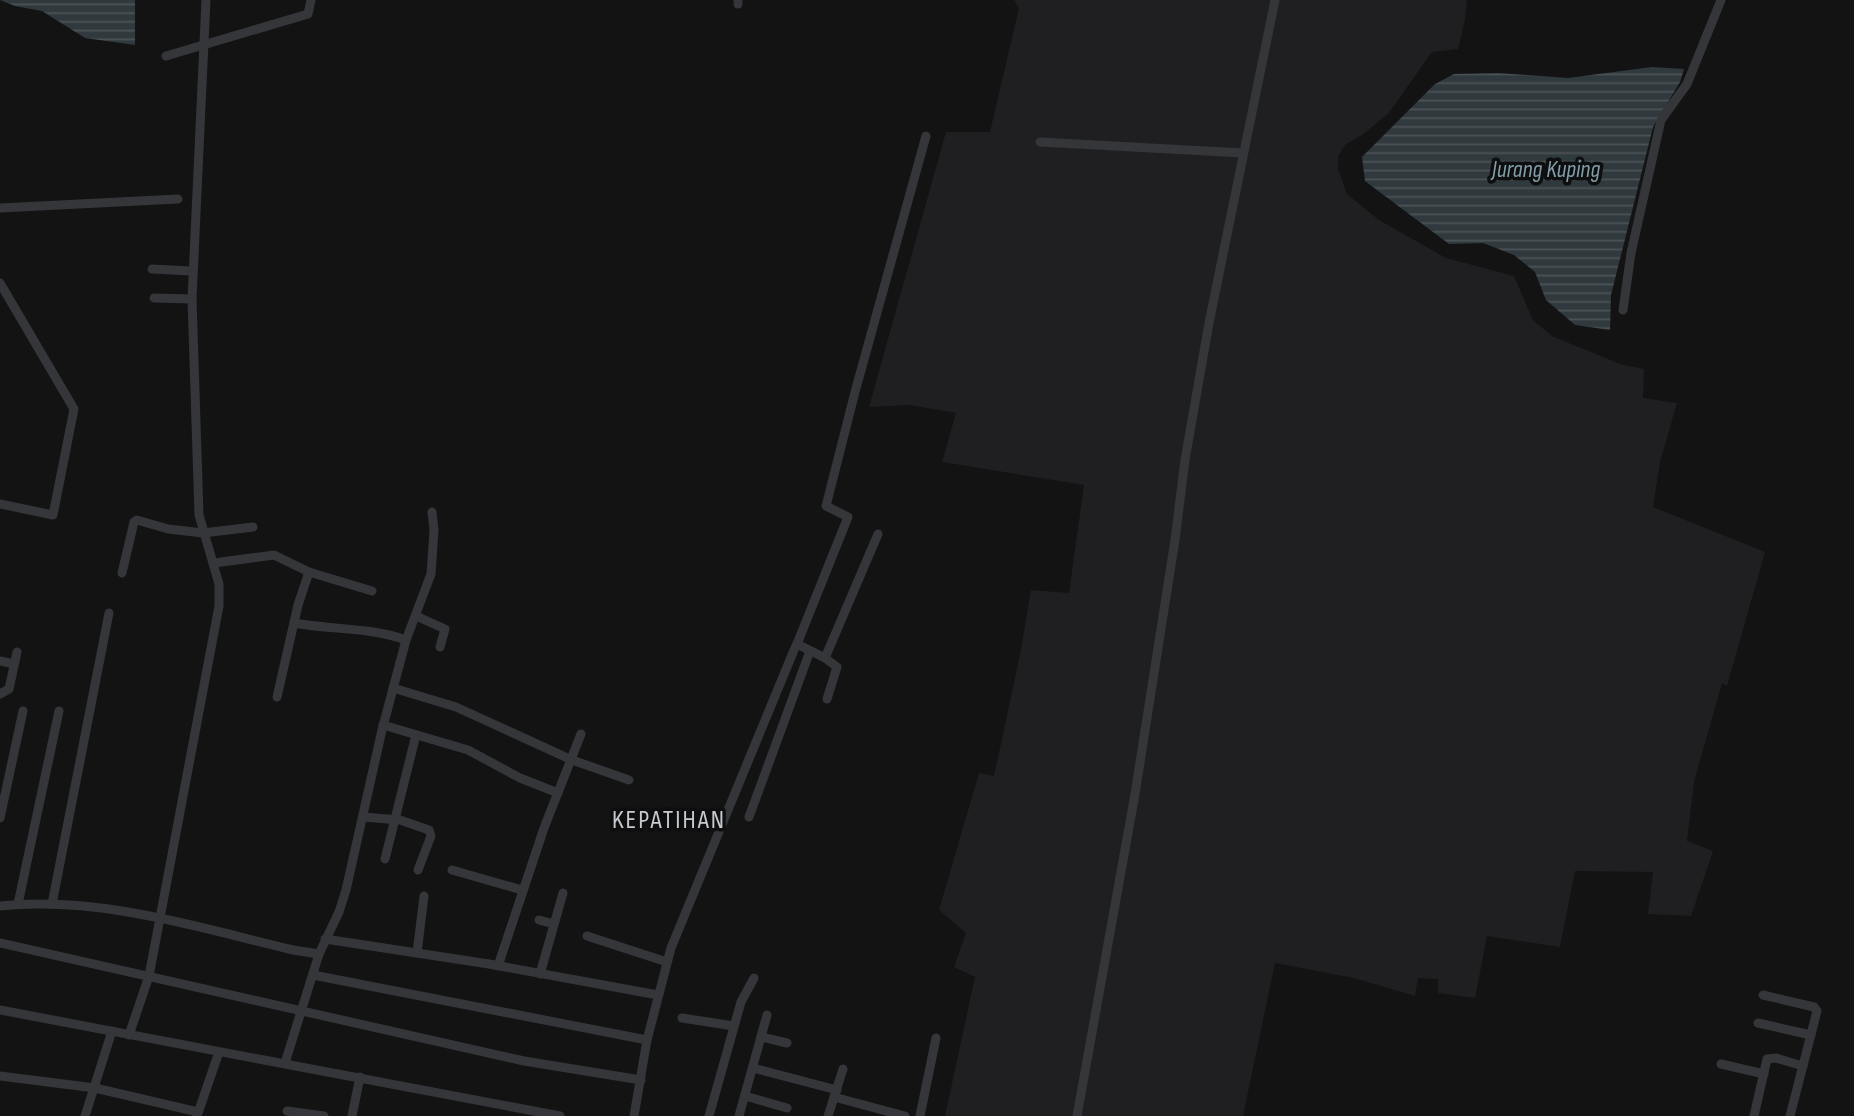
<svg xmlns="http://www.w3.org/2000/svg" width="1854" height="1116" viewBox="0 0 1854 1116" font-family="'Sofia Sans Condensed',sans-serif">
<defs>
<pattern id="water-rules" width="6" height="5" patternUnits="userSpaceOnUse" patternTransform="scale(1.75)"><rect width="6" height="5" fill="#30393d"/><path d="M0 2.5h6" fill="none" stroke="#4b5357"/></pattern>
</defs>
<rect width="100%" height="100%" fill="#131314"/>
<path fill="#1f1f21" d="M1014 0H1467L1465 20 1458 49 1432 52 1388 114 1362 135 1346 144 1338 156V169L1347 194 1379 220 1446 258 1514 276 1533 320 1552 336 1620 364 1644 369 1643 398 1677 403 1660 462 1653 507 1765 552 1727 686 1722 683 1694 782 1687 841 1713 851 1691 916 1648 914 1653 872 1575 871 1560 947 1487 936 1475 998 1438 993V979L1418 978 1415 996 1354 978 1275 963 1243 1116H945L975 977 954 967 966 933 939 910 979 773 994 776 1020 655 1031 590 1069 593 1084 485 942 462 956 413 909 405 869 407 946 132H990L1019 8Z"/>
<g fill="url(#water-rules)">
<path d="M0 0H135V45L85 38 42 11 15 6Z"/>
<path d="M1652 67 1684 69 1680 82 1653 127 1611 295 1610 330 1575 325 1546 300 1535 272 1514 255 1483 243 1449 244 1365 181 1362 157 1435 84 1454 74 1498 73 1568 78Z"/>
</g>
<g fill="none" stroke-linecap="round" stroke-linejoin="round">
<g stroke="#343639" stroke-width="9">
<path d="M738 4V0"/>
<path d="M166 56 308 14 311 0"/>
<path d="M1040 142 1243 153"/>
<path d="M0 208 178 199"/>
<path d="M152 269 191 271"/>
<path d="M0 283 74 409 53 515 0 504"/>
<path d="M154 298 192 299"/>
<path d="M1623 310 1631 253 1661 120 1687 84 1721 0"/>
<path d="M214 563 274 555 309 572 372 591"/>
<path d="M122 573 134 522 137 520 168 529 203 533 253 527"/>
<path d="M416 616 445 629 440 647"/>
<path d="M294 623C331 630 370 627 406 640"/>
<path d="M797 644 848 517 826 506 855 392 926 136"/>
<path d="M825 658 837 667 827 699"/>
<path d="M0 661 14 664"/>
<path d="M393 688 456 707 572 760 629 780"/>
<path d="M0 694 9 689 17 652"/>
<path d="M277 697 298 605 309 572"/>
<path d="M383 725 468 750 520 778 558 793"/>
<path d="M363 817 400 820 429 830 431 836 418 870"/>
<path d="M749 817 810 651"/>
<path d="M0 818 23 711"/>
<path d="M385 859 416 735"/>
<path d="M452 870 522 890"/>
<path d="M18 904 59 711"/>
<path d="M52 904 109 613"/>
<path d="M0 906C100 896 197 927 293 950L319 954"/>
<path d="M539 920 554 924"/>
<path d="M587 936 667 962"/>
<path d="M325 939 489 964 658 995"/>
<path d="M0 943 524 1061 641 1080"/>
<path d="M417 953 424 896"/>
<path d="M498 966 544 828 581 734"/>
<path d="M540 974 563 893"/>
<path d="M313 975 647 1040"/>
<path d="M1763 995 1814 1007 1817 1011 1790 1116"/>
<path d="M0 1010 560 1116"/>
<path d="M682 1018 734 1026"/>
<path d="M1758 1023 1811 1035"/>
<path d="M129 1035 149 976 219 606V584L199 515 192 299 206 0"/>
<path d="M761 1037 787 1043"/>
<path d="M285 1063 319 954 339 912 346 890 382 730 406 640 431 574 434 530 432 512"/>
<path d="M1721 1064 1764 1074"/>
<path d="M753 1068 837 1090"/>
<path d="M0 1076 95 1088 198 1112"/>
<path d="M745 1096 787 1108"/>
<path d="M834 1097 905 1116"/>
<path d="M287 1111 324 1116"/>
<path d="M85 1116 112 1031"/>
<path d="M197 1116 219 1052"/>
<path d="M352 1116 360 1077"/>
<path d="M634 1116 647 1040 671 948 794 650 797 644 825 658 878 534"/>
<path d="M709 1116 741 1002 754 978"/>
<path d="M739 1116 767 1015"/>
<path d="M828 1116 843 1069"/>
<path d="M920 1116 936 1038"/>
<path d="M1077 1116 1135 794 1175 540 1185 460 1209 323 1275 0"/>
<path d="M1754 1116 1767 1059 1776 1058 1803 1066"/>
</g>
</g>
<g text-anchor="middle" stroke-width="7" stroke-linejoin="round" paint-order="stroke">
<g font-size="24" font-style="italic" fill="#819eaa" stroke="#0e0e0f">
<text x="1546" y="177">Jurang Kuping</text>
</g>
<g font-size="26" letter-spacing="2" fill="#c6cad0" stroke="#0e0e0f">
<text x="669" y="828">KEPATIHAN</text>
</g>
</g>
</svg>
